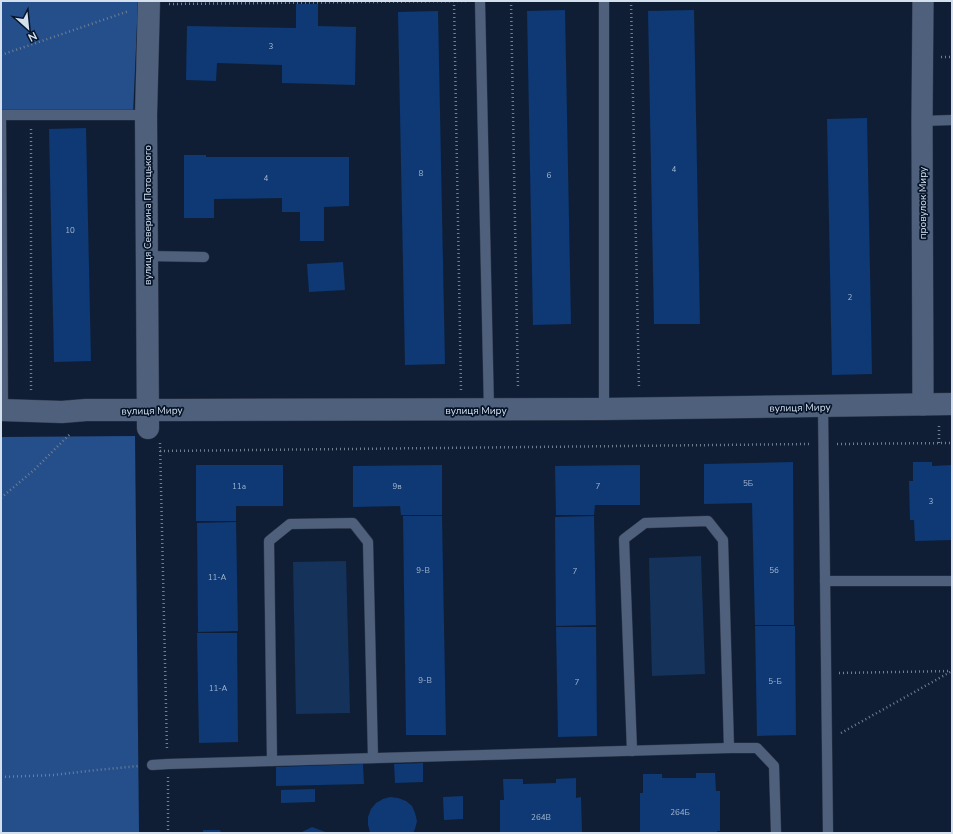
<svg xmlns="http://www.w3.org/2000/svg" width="953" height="834" viewBox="0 0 953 834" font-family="'Nunito Sans',sans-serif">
<rect width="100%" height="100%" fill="#0f1e35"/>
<g fill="#15325b">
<path d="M701 556 705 674 652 676 649 558Z"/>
<path d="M346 561 350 713 296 714 293 562Z"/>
</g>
<g fill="#244f8b">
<path d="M1 1H138L133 115 1 117Z"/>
<path d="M135 436 139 833H1V437Z"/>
</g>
<g fill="#0e3974">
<path d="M296 4H318V26L356 27 355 85 282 83V65L217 63 216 81 186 80 187 26 296 28Z"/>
<path d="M565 10 571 324 533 325 527 11Z"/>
<path d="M694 10 700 324H654L648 11Z"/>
<path d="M438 11 445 364 405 365 398 12Z"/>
<path d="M867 118 872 374 832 375 827 119Z"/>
<path d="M86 128 91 361 54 362 49 129Z"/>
<path d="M184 155H206V157H349V206L324 207V241H300V212H282V198L214 199V218H184Z"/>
<path d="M343 262 345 290 309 292 307 264Z"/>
<path d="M793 462 794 625H755L752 503 704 504V464Z"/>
<path d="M913 462H932V466L952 465V540L915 541 914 520H910L909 481H913Z"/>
<path d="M196 465H283V506H236V521H196Z"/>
<path d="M442 465V515H401L400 506 353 507V466Z"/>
<path d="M640 465V505H595L594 515H556L555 466Z"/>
<path d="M403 516H442L446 735H406Z"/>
<path d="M594 516 596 625 556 626 555 517Z"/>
<path d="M236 522 238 631 198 632 197 523Z"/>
<path d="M755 626H795L796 735 757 736Z"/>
<path d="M556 627H596L597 736 558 737Z"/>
<path d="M197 633H237L238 742 199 743Z"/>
<path d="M423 763V782L395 783 394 764Z"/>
<path d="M363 764 364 784 276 786V767Z"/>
<path d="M696 773H715L716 791H720V831H717V833H640V793H643V774H662V778H696Z"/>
<path d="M576 778V798L581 797 582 833H500V800H504L503 779H523V784L556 783V779Z"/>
<path d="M315 789V802L281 803V790Z"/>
<path d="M463 796V819L444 820 443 797Z"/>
<path d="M390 797 398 798 406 801 412 806 415 813 417 821 415 829 413 833H371L370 832 368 825V817L371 809 376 803 383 799Z"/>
<path d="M312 827 328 833H300Z"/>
<path d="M203 830H220L221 833H203Z"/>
</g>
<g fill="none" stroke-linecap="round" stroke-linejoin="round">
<defs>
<g id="service">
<path d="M480 1 489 410"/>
<path d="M604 1V409"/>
<path d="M1 115 3 410"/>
<path d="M1 115H146"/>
<path d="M922 121 952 120"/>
<path d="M147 256 204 257"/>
<path d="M823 406 828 833"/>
<path d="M825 581H952"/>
<path d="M632 751 624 539 645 523 708 521 723 540 729 748"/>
<path d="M272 761 269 541 290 524 353 523 368 542 373 758"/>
<path d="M152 765 168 764 729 748H757L774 766 776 833"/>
</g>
<path id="minor" d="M923 405 922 121 923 1"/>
<g id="tertiary">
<path d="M1 410 62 412 86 410H176L604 409 952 404"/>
<path d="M148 428 146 115 149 1"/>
</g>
</defs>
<use href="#service" stroke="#2f374a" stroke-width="11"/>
<use href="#minor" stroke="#2f374a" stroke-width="22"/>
<use href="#tertiary" stroke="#2f374a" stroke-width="23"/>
<g stroke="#727f92" stroke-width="2.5" stroke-dasharray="1 3" stroke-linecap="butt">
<path d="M454 1 461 390"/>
<path d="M511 1 518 388"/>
<path d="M631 1 639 388"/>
<path d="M169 4 466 1"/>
<path d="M1 55 129 11"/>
<path d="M941 57H952"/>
<path d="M31 129V390"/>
<path d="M160 443 167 750"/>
<path d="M939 443V423"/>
<path d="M837 444 952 443"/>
<path d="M160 451 810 444"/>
<path d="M1 498 35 469 71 433"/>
<path d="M839 673 950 671"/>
<path d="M841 733 952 671"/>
<path d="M1 777 53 775 97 770 139 766"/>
<path d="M168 777V833"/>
</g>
<use href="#service" stroke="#4e607b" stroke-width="10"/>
<use href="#minor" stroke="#4e607b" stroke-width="21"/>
<use href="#tertiary" stroke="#4e607b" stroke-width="22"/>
</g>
<g text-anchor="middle" stroke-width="3.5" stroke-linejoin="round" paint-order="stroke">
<g font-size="8" fill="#a3b6d0">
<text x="271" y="49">3</text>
<text x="674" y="172">4</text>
<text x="421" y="176">8</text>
<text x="549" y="178">6</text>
<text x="266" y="181">4</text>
<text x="70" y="233">10</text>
<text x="850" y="300">2</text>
<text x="748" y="486">5Б</text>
<text x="239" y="489">11а</text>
<text x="397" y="489">9в</text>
<text x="598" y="489">7</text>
<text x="931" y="504">3</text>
<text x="423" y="573">9-В</text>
<text x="774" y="573">5б</text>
<text x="575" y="574">7</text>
<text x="217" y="580">11-А</text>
<text x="425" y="683">9-В</text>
<text x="775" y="684">5-Б</text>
<text x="577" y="685">7</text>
<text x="218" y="691">11-А</text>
<text x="680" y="815">264Б</text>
<text x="541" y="820">264В</text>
</g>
<g font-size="10" fill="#d5e0ef" stroke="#06152a">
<text transform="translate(922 203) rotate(-90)" y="4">провулок Миру</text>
<text transform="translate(147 215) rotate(-90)" y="4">вулиця Северина Потоцького</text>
<text transform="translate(800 407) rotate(-1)" y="4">вулиця Миру</text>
<text transform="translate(152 410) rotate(-1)" y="4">вулиця Миру</text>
<text x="476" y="414">вулиця Миру</text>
</g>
</g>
<rect width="953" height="834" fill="none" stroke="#d5e0ef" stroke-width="4"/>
<g transform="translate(28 28) rotate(153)" stroke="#06152a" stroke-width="3" paint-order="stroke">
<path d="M0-3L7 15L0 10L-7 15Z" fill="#d5e0ef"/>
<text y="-6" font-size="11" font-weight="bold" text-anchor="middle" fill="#d5e0ef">N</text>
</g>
</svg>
